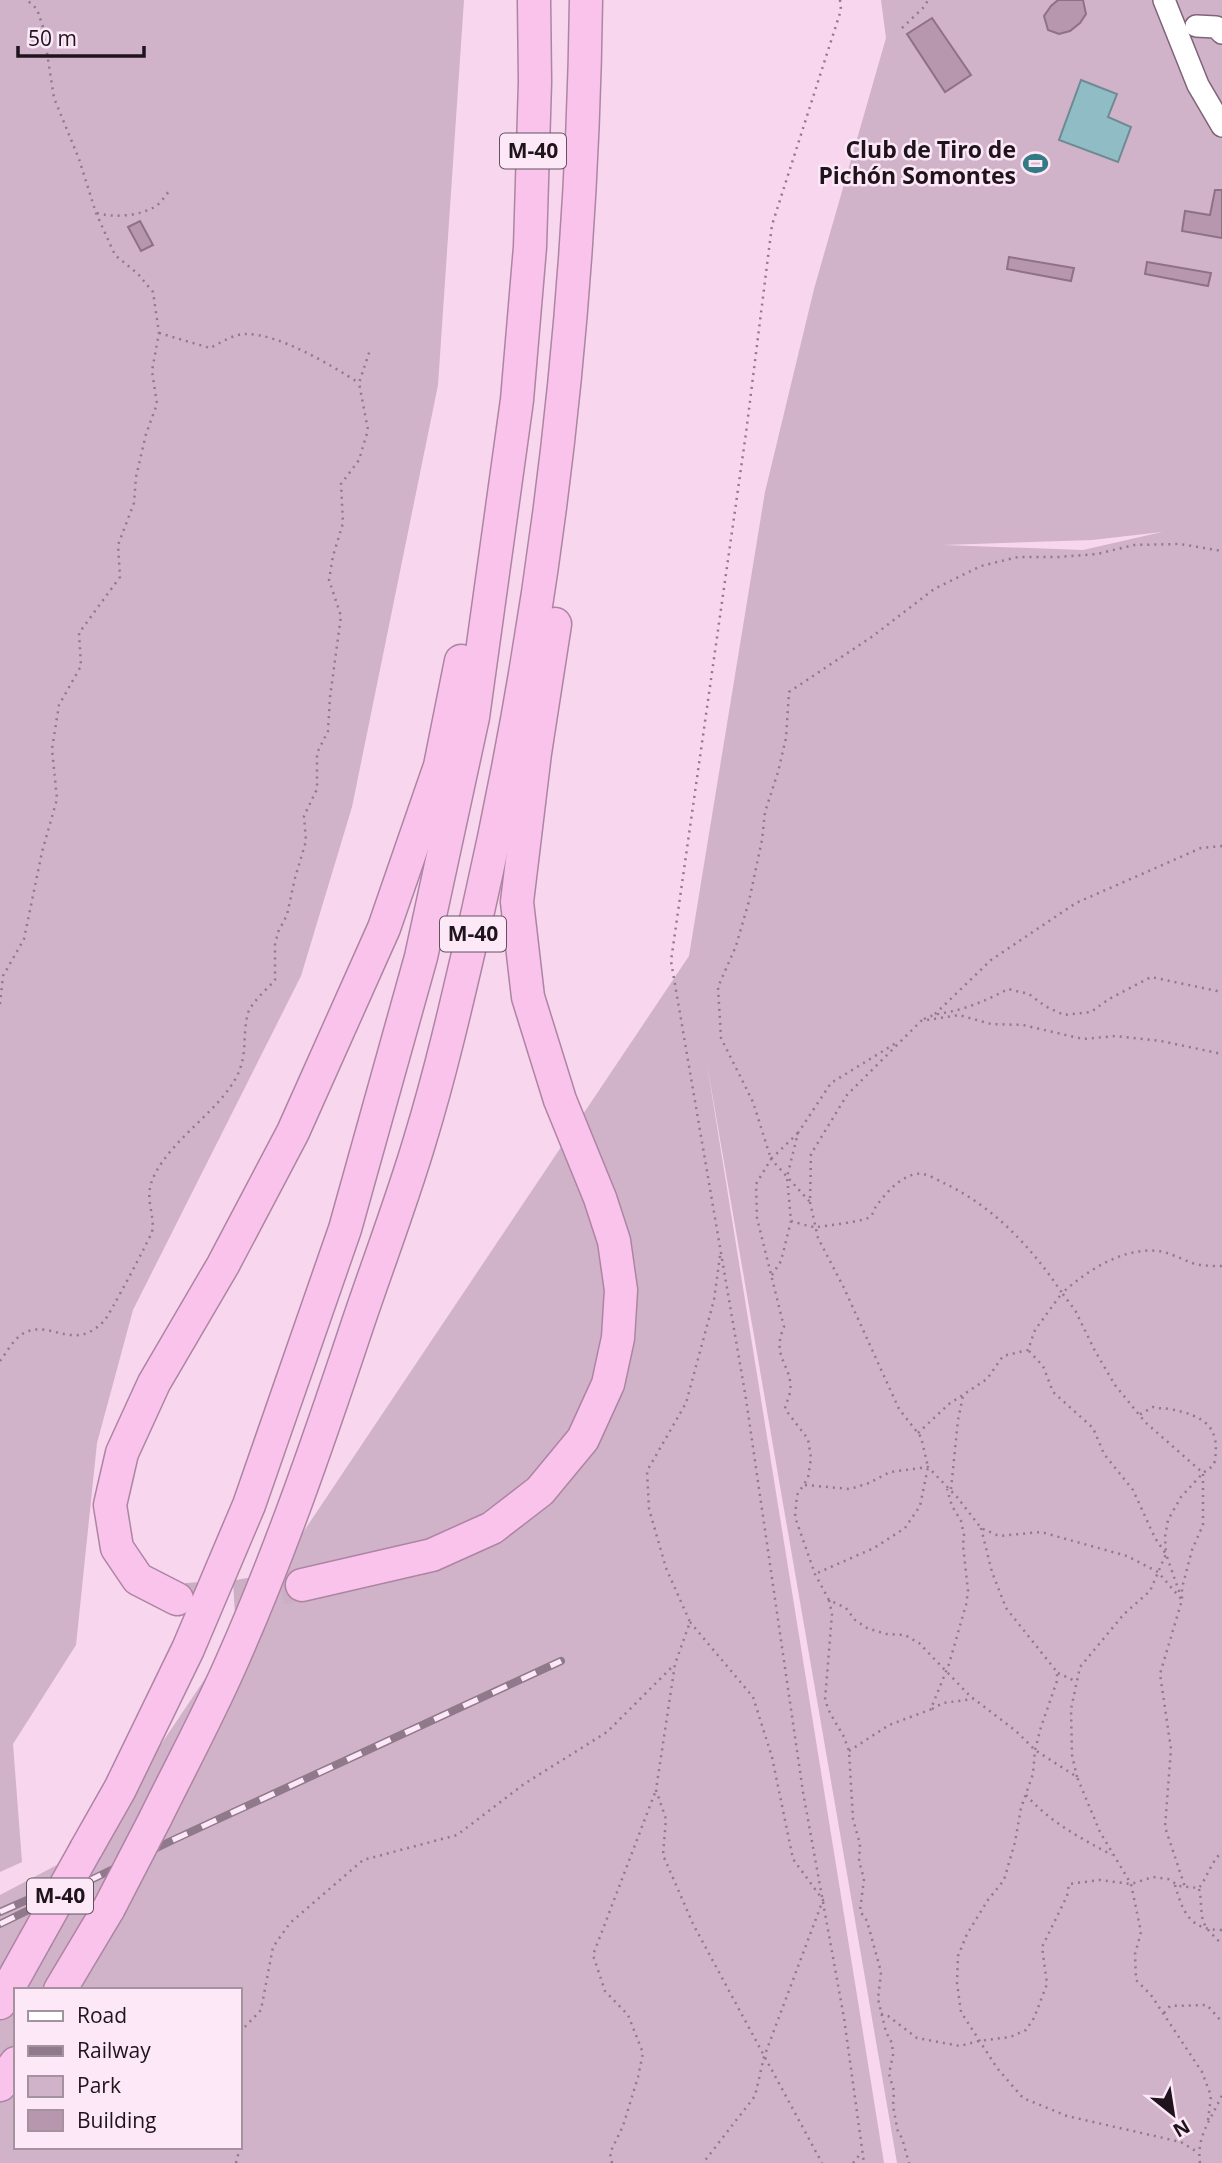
<svg xmlns="http://www.w3.org/2000/svg" width="1222" height="2163" viewBox="0 0 1222 2163" font-family="'Open Sans',sans-serif">
<rect width="100%" height="100%" fill="#f7d6ee"/>
<g fill="#d0b3c8" fill-rule="evenodd">
<path d="M0 0H464L438 385 352 807 301 976 133 1310 97 1443 76 1645 13 1744 22 1862 0 1872Z"/>
<path d="M881 0H1222V2163H897L706 1058 884 2163H0V1895L93 1846 689 956 765 492 814 289 886 38ZM1162 532 1083 550 943 545 1092 540ZM16 1990H240V2147H16Z"/>
</g>
<path fill="#90bdc5" stroke="#6e8a92" stroke-width="2" d="M1081 80 1117 94 1108 117 1131 127 1118 162 1059 140Z"/>
<g fill="#b797ae" stroke="#8f7187" stroke-width="2">
<path d="M1058 0H1083L1086 14 1080 23 1070 31 1059 34 1048 30 1044 16 1051 6Z"/>
<path d="M932 18 971 75 945 92 907 34Z"/>
<path d="M1215 190H1222V238L1182 231 1185 211 1210 215Z"/>
<path d="M140 221 153 245 141 251 128 227Z"/>
<path d="M1009 257 1074 268 1071 281 1007 269Z"/>
<path d="M1147 262 1211 273 1208 286 1145 274Z"/>
</g>
<g fill="none" stroke-linecap="round" stroke-linejoin="round">
<path stroke="#ccafc4" stroke-width="32" stroke-dasharray="32 16" stroke-linecap="butt" d="M186 1599 237 1596 302 1585"/>
<defs>
<g id="minor">
<path d="M1164 0 1198 85 1222 126"/>
<path d="M1196 26 1216 27 1222 33"/>
</g>
<g id="highway">
<path d="M302 1585 432 1555 492 1528 540 1491 583 1439 608 1384 618 1338 621 1290 614 1241 600 1198 560 1100 528 997 517 902 535 753 555 624"/>
<path d="M177 1599 138 1579 117 1548 110 1505 122 1453 154 1383 223 1265 293 1132 384 928 440 766 461 661"/>
<path d="M155 1819C180 1768 207 1718 230 1666 279 1556 318 1443 356 1329 377 1266 401 1204 420 1140 443 1065 460 988 478 911 546 612 582 306 586 0"/>
<path d="M86 1849 120 1789 188 1649 249 1505 345 1229 421 957 473 717 517 400 530 247 535 82 534 0"/>
<path d="M60 1990 109 1908"/>
<path d="M0 2003 34 1942"/>
<path d="M0 2085 16 2063"/>
</g>
</defs>
<use href="#minor" stroke="#806378" stroke-width="24"/>
<use href="#highway" stroke="#ad85a3" stroke-width="35"/>
<g stroke="#90798a" stroke-width="2.5" stroke-dasharray="2 5" stroke-linecap="butt">
<path d="M840 0 841 10 772 225 746 433 671 961 746 1399 803 1792 844 2018 864 2163"/>
<path d="M902 28 924 7 928 0"/>
<path d="M97 213C113 218 141 216 156 206 162 202 166 194 171 189"/>
<path d="M159 333 210 348C220 343 234 334 245 334 278 333 331 365 359 383"/>
<path d="M0 1004 3 976 24 939 42 852 57 799 52 749 59 705 81 666 79 633 120 577 118 545 134 503 136 477 146 434 157 404 152 371 159 333 153 292 138 274 115 255 96 213 79 159 54 98 43 27 37 9 27 0"/>
<path d="M935 1014 991 960 1076 903 1201 848 1222 846"/>
<path d="M924 1019C936 1013 948 1013 961 1009 978 1004 993 997 1008 989L1029 994 1045 1006 1064 1015 1091 1012 1109 999 1151 977 1222 992"/>
<path d="M798 1133 771 1159 753 1102 721 1038 718 987 736 946 749 901 762 840 765 812 778 772 786 738 789 692 873 636 934 589 981 566 1018 557H1058L1097 554 1134 545 1180 544 1222 551"/>
<path d="M810 1202 818 1238 844 1288 899 1409 921 1437 928 1467 920 1506 905 1528 874 1548 815 1574"/>
<path d="M791 1221C799 1223 809 1227 817 1227 825 1226 866 1221 870 1217 873 1215 873 1211 875 1208 884 1195 899 1177 916 1174 926 1172 937 1180 946 1184 995 1208 1032 1248 1062 1293 1088 1270 1123 1247 1159 1251 1171 1253 1183 1260 1195 1264 1204 1266 1213 1266 1222 1266"/>
<path d="M720 1256 714 1300 686 1403 647 1471 649 1509 666 1568 690 1622 675 1664 656 1790 666 1819 663 1855 693 1924 822 2163"/>
<path d="M772 1275 781 1261 791 1221 787 1177 798 1133 831 1083 896 1043"/>
<path d="M1029 1351 1043 1366 1053 1392 1093 1428 1104 1454 1133 1490 1155 1538 1166 1554 1181 1597"/>
<path d="M0 1361C7 1352 14 1338 24 1333 51 1319 74 1353 104 1321 109 1316 150 1238 152 1232 156 1213 142 1198 155 1174 174 1137 218 1112 237 1076 248 1054 242 1035 248 1013 252 1002 267 989 275 980V945L278 932 287 915 295 878 306 841 304 816 317 789V753L328 731 330 697 341 616 329 580 333 556 343 523 341 484 359 460 368 430 359 383 370 350"/>
<path d="M918 1433 949 1404 987 1379 1003 1356 1028 1350 1035 1330 1062 1293 1075 1310 1095 1351 1115 1385 1145 1422 1203 1473V1525L1192 1550 1182 1588V1600L1160 1674 1171 1749 1165 1827 1185 1887"/>
<path d="M805 1485 850 1489 869 1483 890 1472 928 1467 957 1497 981 1528 999 1536 1041 1532 1127 1556 1158 1572 1182 1600"/>
<path d="M951 1489 958 1420 963 1396"/>
<path d="M981 1528 992 1572 1006 1608 1057 1672V1681L1041 1727 1035 1750 1033 1774 1021 1808 1015 1842 1004 1880 988 1900 967 1934 958 1956 957 1983 961 2012 997 2068 1023 2098 1067 2116 1181 2142 1199 2153"/>
<path d="M829 1600 832 1614 825 1700 830 1713 844 1737 849 1751 853 1819 860 1844 859 1861 864 1879 860 1911 867 1921 881 1972 878 1999 886 2032 892 2043 893 2055 889 2074 894 2091 893 2106 898 2132 902 2138 909 2163"/>
<path d="M690 1622 753 1697 772 1757 793 1859 823 1900 764 2057 755 2096 703 2163"/>
<path d="M1058 1673 1077 1682"/>
<path d="M932 1709 943 1703 973 1699"/>
<path d="M849 1751 889 1725 932 1709V1706L949 1664 966 1605 968 1591 963 1545 964 1535 961 1521 952 1506 947 1489"/>
<path d="M1077 1777 1072 1755 1071 1709 1080 1667 1124 1614 1150 1591 1166 1554 1165 1537 1168 1520 1181 1497 1203 1473 1214 1465C1222 1426 1204 1416 1170 1409 1164 1408 1159 1409 1153 1407L1139 1415"/>
<path d="M1026 1795C1050 1822 1080 1838 1112 1855"/>
<path d="M1175 1885C1183 1913 1190 1930 1222 1930"/>
<path d="M1199 1889C1202 1900 1200 1914 1204 1923 1208 1932 1216 1937 1222 1945"/>
<path d="M1164 2013 1170 2006 1207 2005 1222 2022"/>
<path d="M881 2014 888 2016 917 2038 960 2046 979 2041 1010 2037 1026 2030 1034 2018 1047 1984 1042 1947 1067 1896 1069 1884 1100 1880 1131 1884 1153 1877 1168 1879 1179 1886 1199 1888C1208 1876 1211 1862 1222 1852"/>
<path d="M240 2032 261 2010 273 1947 290 1923 363 1860 457 1835 524 1784 607 1732 674 1665"/>
<path d="M1208 2120 1211 2096 1202 2072 1151 1995 1136 1980 1135 1954 1141 1932 1131 1884 1100 1832 1077 1777 1035 1750 1016 1731 970 1696 919 1643 905 1635 886 1634 867 1628 855 1620 846 1608 829 1600 815 1574 795 1517 797 1495 808 1478 811 1458 808 1439 785 1409C786 1403 789 1398 790 1392 794 1366 770 1358 784 1327L757 1218 756 1184 771 1159 810 1202 811 1154 847 1095 921 1021 959 1015 991 1024 1023 1025 1083 1039 1116 1036 1161 1041 1222 1054"/>
<path d="M236 2163 240 2147"/>
<path d="M612 2163 610 2153 623 2126 638 2077 643 2053 628 2015 605 1991 593 1955 656 1790"/>
<path d="M853 2163 862 2152"/>
<path d="M1200 2163C1196 2136 1212 2118 1222 2095"/>
</g>
<use href="#minor" stroke="#fff" stroke-width="21"/>
<use href="#highway" stroke="#fac3ec" stroke-width="32"/>
<defs>
<g id="rail">
<path d="M0 1912 27 1900"/>
<path d="M0 1924 173 1840 561 1661"/>
</g>
</defs>
<use href="#rail" stroke="#90798a" stroke-width="8"/>
<use href="#rail" stroke="#fce8f7" stroke-width="5" stroke-dasharray="16" stroke-linecap="butt"/>
<defs>
<g id="highway-bridge">
<path d="M109 1908 155 1819"/>
<path d="M34 1942 86 1849"/>
</g>
</defs>
<use href="#highway-bridge" stroke="#ad85a3" stroke-width="35" stroke-linecap="butt"/>
<use href="#highway-bridge" stroke="#fac3ec" stroke-width="32"/>
</g>
<defs>
<symbol id="stadium-bare" viewBox="-9 -9 18 18"><path d="M0-5a6.5 5 0 1 0 0 10a6.5 5 0 1 0 0-10ZM-3.5-1.8h7v3.6h-7Z" fill="#337a85" stroke="#fce8f7" stroke-width="2.5" paint-order="stroke"/></symbol>
</defs>
<g fill-rule="evenodd">
<use href="#stadium-bare" x="1018" y="146" width="35" height="35"/>
</g>
<g text-anchor="middle" stroke-width="5" stroke-linejoin="round" paint-order="stroke">
<g fill="#fce8f7" stroke="#61535e" stroke-width="2">
<rect x="500" y="133.5" width="66" height="35" rx="5"/>
<rect x="440" y="916.5" width="66" height="35" rx="5"/>
<rect x="27" y="1878.5" width="66" height="35" rx="5"/>
</g>
<g font-size="21" font-weight="bold" fill="#1f131c">
<text x="533" y="158">M-40</text>
<text x="473" y="941">M-40</text>
<text x="60" y="1903">M-40</text>
</g>
<g font-size="23" font-weight="bold" fill="#1f131c" stroke="#fce8f7" text-anchor="end">
<text x="1016" y="158">Club de Tiro de<tspan x="1016" dy="26">Pichón Somontes</tspan></text>
</g>
</g>
<rect x="14" y="1988" width="228" height="161" fill="#fce8f7" stroke="#a4939f" stroke-width="2"/>
<rect x="28" y="2011" width="35" height="10" fill="#ffffff" stroke="#a4939f" stroke-width="2"/>
<text x="77" y="2023" font-size="21" fill="#1f131c">Road</text>
<rect x="28" y="2046" width="35" height="10" fill="#90798a" stroke="#a4939f" stroke-width="2"/>
<text x="77" y="2058" font-size="21" fill="#1f131c">Railway</text>
<rect x="28" y="2076" width="35" height="21" fill="#d0b3c8" stroke="#a4939f" stroke-width="2"/>
<text x="77" y="2093" font-size="21" fill="#1f131c">Park</text>
<rect x="28" y="2110" width="35" height="21" fill="#b797ae" stroke="#a4939f" stroke-width="2"/>
<text x="77" y="2128" font-size="21" fill="#1f131c">Building</text>
<g transform="translate(1173 2114) rotate(150)" stroke="#fce8f7" stroke-width="5" paint-order="stroke">
<path d="M0-5L12 26L0 18L-12 26Z" fill="#1f131c"/>
<text y="-10" font-size="19" font-weight="bold" text-anchor="middle" fill="#1f131c">N</text>
</g>
<path d="M18 46v10h126v-10" fill="none" stroke="#1f131c" stroke-width="3.5"/>
<text x="28" y="46" font-size="21" fill="#1f131c" stroke="#fce8f7" stroke-width="5" paint-order="stroke">50 m</text>
</svg>
